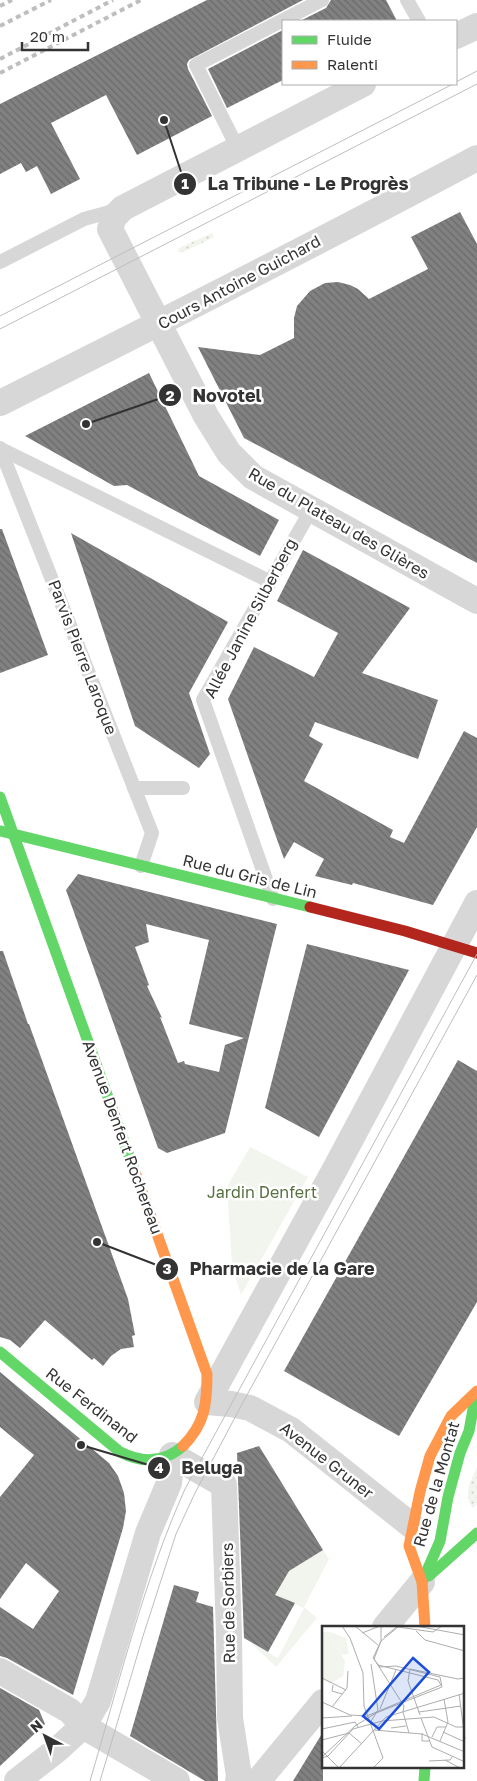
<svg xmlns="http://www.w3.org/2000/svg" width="477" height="1781" viewBox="0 0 477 1781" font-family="'Golos Text',sans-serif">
<defs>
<pattern id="grass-dots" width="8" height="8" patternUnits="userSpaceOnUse" patternTransform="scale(1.25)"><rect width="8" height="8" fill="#f1f5ed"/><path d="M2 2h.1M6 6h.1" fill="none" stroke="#cfd2cc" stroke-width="1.8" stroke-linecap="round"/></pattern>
<pattern id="building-back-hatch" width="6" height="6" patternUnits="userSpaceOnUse" patternTransform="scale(1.25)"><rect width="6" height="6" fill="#818181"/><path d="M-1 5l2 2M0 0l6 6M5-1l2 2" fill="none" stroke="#6a6a6a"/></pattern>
</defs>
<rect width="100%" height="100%" fill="#fff"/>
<g fill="url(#grass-dots)">
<path d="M212 233 214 237 183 252H178L179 248Z"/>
<path d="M477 1468V1504L473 1508C463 1496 470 1481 477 1468Z"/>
</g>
<g fill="#f1f5ed">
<path d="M250 1147 308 1177 241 1295 232 1266 227 1187Z"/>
<path d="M323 1550 329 1559 304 1607 317 1618 276 1667 250 1642 278 1658 304 1608 275 1595 294 1560Z"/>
</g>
<g fill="url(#building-back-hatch)" fill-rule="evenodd">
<path d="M207 0H303L189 60 187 64 188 69 212 116 137 155 106 95 51 123 80 179 51 194 37 166 26 172 21 163 0 174V104Z"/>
<path d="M331 0H386L397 21H300L326 8Z"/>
<path d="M283 30V80L227 108 208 69Z"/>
<path d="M460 212 477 244V563L244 438 198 347 260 355 294 338V318L297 306 310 291 325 283 338 282 350 285 358 289 369 299 428 269 411 237Z"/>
<path d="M149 373 199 476 279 520 260 556 127 485 114 486 25 436Z"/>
<path d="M0 529H2L48 655 0 673Z"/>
<path d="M71 533 228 622 189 693 210 754 199 768 135 726Z"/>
<path d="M303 550 410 608 362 673 438 700 418 759 315 722 309 736 323 744 304 781 393 830 390 837 404 843 464 731 477 738V827L433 905 353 883 352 885 315 876 324 859 294 842 284 859 274 831 228 699 254 647 314 677 338 633 277 601Z"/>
<path d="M78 874 277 924 225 1133 167 1153 158 1148 66 890ZM146 924 209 940 189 1024 244 1038 225 1045 219 1072 185 1064 184 1061 178 1063 160 1017 162 1018 147 986 149 985 135 947 149 942Z"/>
<path d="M307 944 409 970 319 1137 265 1108Z"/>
<path d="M0 951H3L28 1024H29L128 1299 135 1335 132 1336 134 1347 121 1349 111 1356 103 1366 94 1358 92 1360 45 1320 20 1348 10 1340 0 1337Z"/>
<path d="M458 1060 477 1071V1302L399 1436 284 1371Z"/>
<path d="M0 1372 109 1463 118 1476 124 1493 126 1511 123 1528 73 1695 7 1658 0 1656V1607L33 1629 59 1591 26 1563 0 1599V1497L34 1455 0 1427Z"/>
<path d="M259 1446 323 1550 289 1571 275 1595 295 1603 268 1652 244 1638 237 1453Z"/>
<path d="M174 1585 199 1592 196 1602 213 1607 218 1781H205L130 1736Z"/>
<path d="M0 1688 39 1710 45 1724 0 1766Z"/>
<path d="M323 1732V1781H293Z"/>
</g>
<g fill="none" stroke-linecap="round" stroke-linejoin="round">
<g stroke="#d7d7d7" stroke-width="14">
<path d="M407 0 419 21"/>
<path d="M238 149 196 65 322 0"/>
<path d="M0 262 84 219 117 210"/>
<path d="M0 448 152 833 141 866"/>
<path d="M1 449 269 581"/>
<path d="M134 788H183"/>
<path d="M273 899 203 700 311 510"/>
</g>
<g stroke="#d7d7d7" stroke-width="26">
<path d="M456 36 477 26"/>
<path d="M363 84 123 208 114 217 110 229 206 416 229 453 253 477 477 601"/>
<path d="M0 403C160 323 319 242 477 158"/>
<path d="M412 1526 291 1430 250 1408 231 1404 207 1402 335 1169 477 903"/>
<path d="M385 1627 422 1582"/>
<path d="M0 1671 70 1711 83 1726 177 1781"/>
<path d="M17 1781 58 1749 83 1726 98 1701 148 1533 169 1483 172 1455 224 1485 229 1634 230 1718 239 1776 238 1781"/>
<path d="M258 1781 323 1702"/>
</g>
<g stroke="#63d668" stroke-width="11">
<path d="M0 797 136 1175"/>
<path d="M1 831 310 907"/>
<path d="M0 1352 120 1452C142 1463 164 1463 183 1446"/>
<path d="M429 1576 477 1533"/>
<path d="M422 1582 440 1541 448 1497 460 1453 469 1431 476 1393"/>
<path d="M424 1781 425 1767"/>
</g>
<g stroke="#ff974d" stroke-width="11">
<path d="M136 1175 207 1374C207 1404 205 1424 183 1446"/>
<path d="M425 1627 422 1582 409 1546 420 1492 430 1456 451 1416 477 1391"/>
</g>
<path stroke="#b3261e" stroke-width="11" d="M310 907 405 931 477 953"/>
<g stroke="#bebebe" stroke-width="1">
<path d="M456 82 477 71"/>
<path d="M0 316 453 84"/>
<path d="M0 329 477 84"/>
<path d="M90 1781C119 1683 143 1583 185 1489L477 954"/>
<path d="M100 1781 143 1636 176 1534 195 1493 241 1406 477 975"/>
</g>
<g stroke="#bebebe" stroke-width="4" stroke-dasharray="5 4" stroke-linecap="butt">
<path d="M0 6 12 0"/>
<path d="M0 26 51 0"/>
<path d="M0 59 113 0"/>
<path d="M0 73 141 0"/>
</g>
</g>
<g text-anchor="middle" stroke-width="5" stroke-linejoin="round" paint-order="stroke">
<g font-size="16" fill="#333" stroke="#fff">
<text transform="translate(239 282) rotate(-28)" y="6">Cours Antoine Guichard</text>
<text transform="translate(339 523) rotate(30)" y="6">Rue du Plateau des Glières</text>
<text transform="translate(250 618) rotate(-62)" y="6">Allée Janine Silberberg</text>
<text transform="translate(83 657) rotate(69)" y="6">Parvis Pierre Laroque</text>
<text transform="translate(250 876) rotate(14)" y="6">Rue du Gris de Lin</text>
<text transform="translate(123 1137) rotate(70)" y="6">Avenue Denfert Rochereau</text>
<text transform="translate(92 1405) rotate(38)" y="6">Rue Ferdinand</text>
<text transform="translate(327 1460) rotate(38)" y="6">Avenue Gruner</text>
<text transform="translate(436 1484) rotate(-74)" y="6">Rue de la Montat</text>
<text transform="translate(228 1603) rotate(-91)" y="6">Rue de Sorbiers</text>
</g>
<g font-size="16" fill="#56703f" stroke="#fff">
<text x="262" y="1198">Jardin Denfert</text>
</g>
</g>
<g transform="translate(322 1626)">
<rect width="142" height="142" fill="#fff"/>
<path d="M0 6H6L23 35 21 50 8 58 0 52Z" fill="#f1f5ed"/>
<path d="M0 3 24 12 27 28 20 29 6 6Z" fill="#f1f5ed"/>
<path fill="none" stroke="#adadad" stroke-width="1" d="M20 0 28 12 41 47 42 80 61 132 51 142M33 0 56 19M59 0V15L52 33 82 80 81 86M94 0 143 9M94 5 103 14 143 25M40 7 58 0M62 11 76 0M49 38 56 84M0 52 24 64M11 59 10 65 20 68M137 68 143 113M0 76 28 89 45 90 119 59 116 54 56 39M10 81 25 62 26 45M58 83 74 44M81 86 87 107M97 86 139 80M98 89 86 55 88 43 136 53 143 52M0 92 30 90M99 92 110 121 143 136M60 95 112 91 134 101H143M48 97 56 84M69 102 84 100M0 103 33 96 36 101M52 104 100 108 143 126M121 106 143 116M27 107 40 118M100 107V115H108M110 111 115 101H124M0 114 27 107M118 115 126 96 122 73M0 125 17 142M0 131 33 100 54 87 120 61 118 51 74 40 58 41 51 32 59 15 76 1 111 6 120 0M0 132 6 130 31 103 60 95M123 134 138 142M107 135 128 134 130 131M17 142 64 91 143 67"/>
<path fill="#1d4ed8" fill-opacity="0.15" stroke="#1d4ed8" stroke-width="2.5" d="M91 32 107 46 57 103 41 90Z"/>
<rect width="142" height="142" fill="none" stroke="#333" stroke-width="2.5"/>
</g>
<path fill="none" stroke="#333" stroke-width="2" d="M164 120L185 184M86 424L170 395M97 1242L167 1269M81 1445L159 1468"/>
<g fill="#333" stroke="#fff" stroke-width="2">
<circle cx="164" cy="120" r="5"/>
<circle cx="86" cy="424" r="5"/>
<circle cx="97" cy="1242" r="5"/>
<circle cx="81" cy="1445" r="5"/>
<circle cx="185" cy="184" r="12"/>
<circle cx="170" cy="395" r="12"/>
<circle cx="167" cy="1269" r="12"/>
<circle cx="159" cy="1468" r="12"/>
</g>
<g font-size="15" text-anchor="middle" font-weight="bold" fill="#fff">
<text x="185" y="189">1</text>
<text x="170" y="401">2</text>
<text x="167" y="1274">3</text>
<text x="159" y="1473">4</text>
</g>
<g font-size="18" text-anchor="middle" font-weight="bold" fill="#333" stroke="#fff" stroke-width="5" stroke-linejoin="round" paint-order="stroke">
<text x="308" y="190">La Tribune - Le Progrès</text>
<text x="227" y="402">Novotel</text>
<text x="282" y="1275">Pharmacie de la Gare</text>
<text x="212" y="1474">Beluga</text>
</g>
<rect x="282" y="20" width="175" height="65" fill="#ffffff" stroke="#adadad"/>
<rect x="292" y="36" width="25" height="8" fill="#63d668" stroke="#adadad"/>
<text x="327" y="45" font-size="15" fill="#333333">Fluide</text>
<rect x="292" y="61" width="25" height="8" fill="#ff974d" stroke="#adadad"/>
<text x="327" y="70" font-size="15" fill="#333333">Ralenti</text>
<g transform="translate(45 1736) rotate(319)" stroke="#ffffff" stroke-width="4" paint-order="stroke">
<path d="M0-4L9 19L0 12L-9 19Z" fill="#333333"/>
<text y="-8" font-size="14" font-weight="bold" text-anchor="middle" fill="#333333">N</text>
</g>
<path d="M22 42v8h66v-8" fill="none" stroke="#333333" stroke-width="2.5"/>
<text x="30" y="42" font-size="15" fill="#333333" stroke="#ffffff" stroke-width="4" paint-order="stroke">20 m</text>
</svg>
